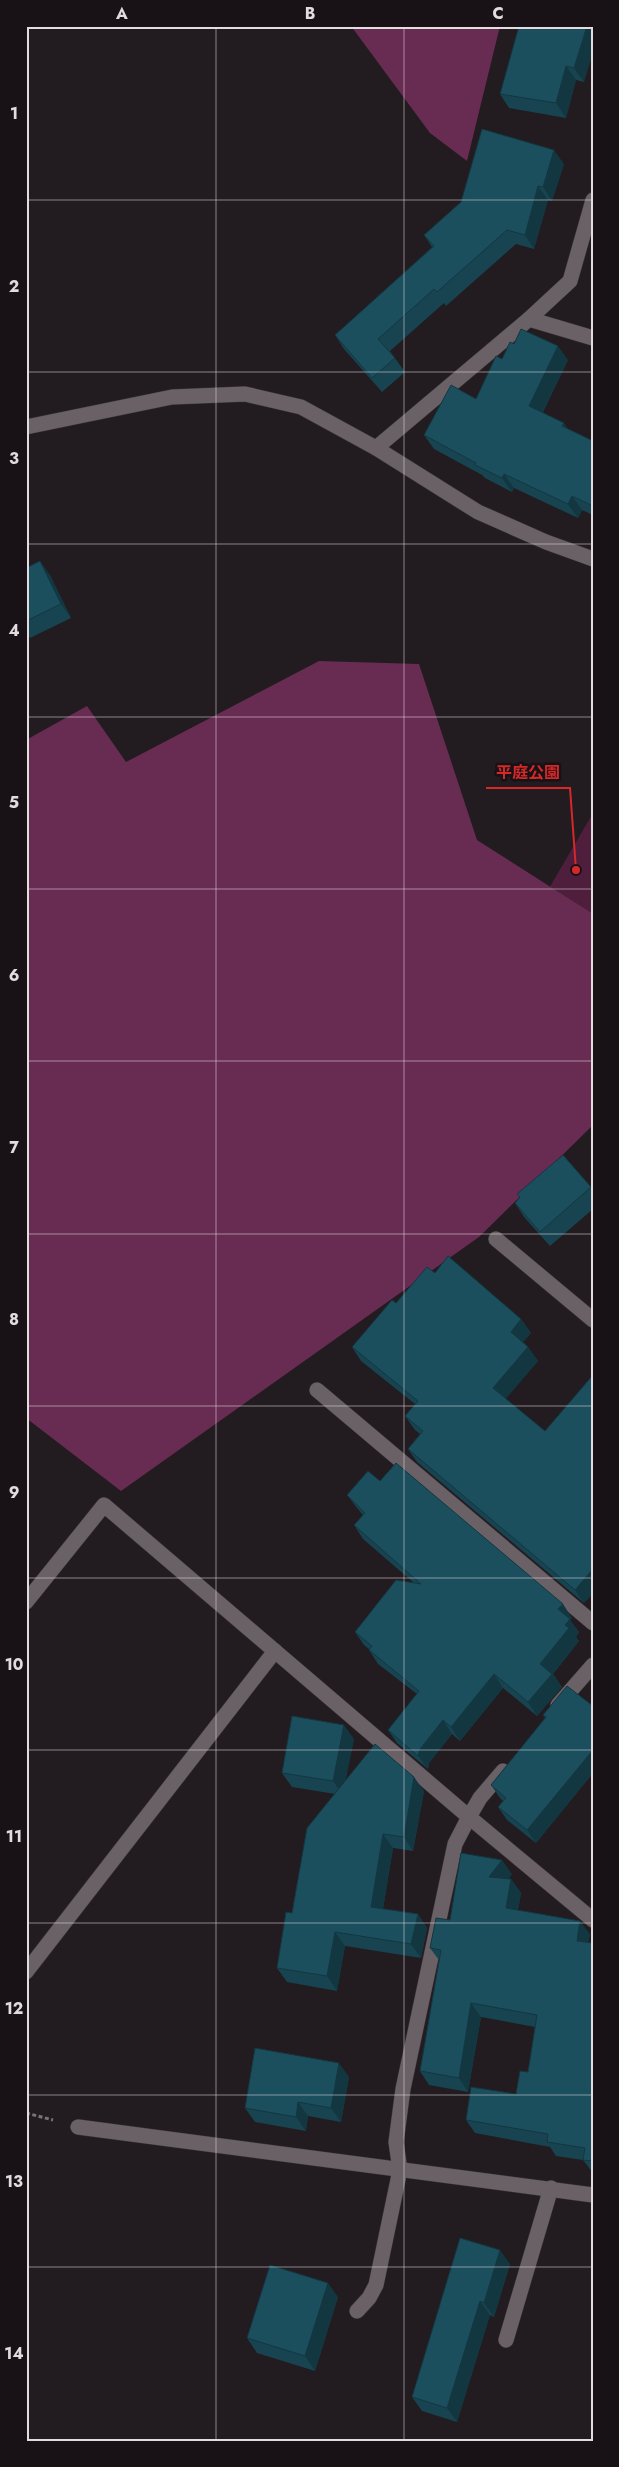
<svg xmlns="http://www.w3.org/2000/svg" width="619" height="2467" viewBox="0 0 619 2467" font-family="Jost,'Noto Sans JP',sans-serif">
<rect width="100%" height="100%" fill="#221b1f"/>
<path fill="#4f1e3d" d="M593 813V964L527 926Z"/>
<g fill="#682c52">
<path d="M351 26H500L467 161 430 133Z"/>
<path d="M319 661 419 664 477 840 593 914V1125L479 1237 121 1491 26 1418V740L87 706 126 762Z"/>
</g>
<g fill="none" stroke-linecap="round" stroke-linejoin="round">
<defs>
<g id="street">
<path d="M529 319 593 338"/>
<path d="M376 448 529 319 570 281 593 200"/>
<path d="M496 1239 593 1320"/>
<path d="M317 1390 593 1623"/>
<path d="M26 1602 104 1505 469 1817 455 1844 403 2089 396 2142 400 2170 376 2285 369 2298 357 2311"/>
<path d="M558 1705 593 1665"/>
<path d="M503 1771 480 1798 469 1817 593 1920"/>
<path d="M26 1972 275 1651"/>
<path d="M78 2127 593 2195"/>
<path d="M506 2340 551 2188"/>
</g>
<path id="secondary" d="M26 427 172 397 245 394 301 407 376 448 478 512 546 542 593 559"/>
</defs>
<use href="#street" stroke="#3a3538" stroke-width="16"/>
<use href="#secondary" stroke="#3a3538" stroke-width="16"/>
<path stroke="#7a7478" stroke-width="3" stroke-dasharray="4 2.5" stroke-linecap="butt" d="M26 2113 53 2120"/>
<use href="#street" stroke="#696165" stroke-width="15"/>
<use href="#secondary" stroke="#696165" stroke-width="15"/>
</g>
<g fill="#174450">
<path d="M593 26 584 82 576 80 566 118 509 108 500 94Z"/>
<path d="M564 164 552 201 548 200 534 249 516 244 446 306 444 303 390 351 405 372 382 392 344 349 335 335 432 247 424 235Z"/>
<path d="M502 359 568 360 543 412 569 430 593 441V515L582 510 578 518 514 488 512 492 485 478 482 475 434 449 424 435 476 399Z"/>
<path d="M26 568 50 575 71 618 30 638 26 634Z"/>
<path d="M591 1187 593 1190V1209L550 1246 524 1217 515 1203Z"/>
<path d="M435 1273 521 1319 531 1333 523 1342 528 1347 538 1361 506 1398 584 1603 417 1462 408 1449 420 1434 415 1430 405 1416 415 1404 361 1361 352 1347 396 1303Z"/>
<path d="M380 1481 572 1618 570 1620 579 1632 576 1637 579 1641 553 1674 562 1687 537 1716 503 1688 460 1741 452 1734 429 1763 428 1769 397 1743 388 1730 417 1694 378 1664 369 1650V1649L364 1645 355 1632 414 1583 363 1539 354 1525 363 1515 357 1508 347 1495Z"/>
<path d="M593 1706V1773L536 1843 507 1820 498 1807 503 1801 500 1798 491 1785 545 1718 543 1715Z"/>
<path d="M354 1739 345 1781 424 1791 413 1851 393 1848 383 1909 418 1914 427 1928 421 1958 345 1946 337 1991 287 1982 277 1968 335 1794 292 1787 282 1773Z"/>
<path d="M512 1874 508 1879H511L521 1893 518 1910 590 1934 588 1943H593V2173L583 2160 556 2156 550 2147 475 2133 466 2120 516 2094 528 2072 535 2027 481 2017 468 2092 429 2085 420 2071 439 1960 430 1948 450 1920Z"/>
<path d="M349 2077 341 2122 308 2116 306 2131 255 2122 245 2108Z"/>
<path d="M460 2238 510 2264 494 2317 490 2315 457 2422 422 2411 412 2397Z"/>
<path d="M338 2297 315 2371 257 2353 247 2338Z"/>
</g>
<g fill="#133741">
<path d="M587 26H593V53L584 82 574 68Z"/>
<path d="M566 66 576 80 566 118 556 103Z"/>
<path d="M554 150 564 164 552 201 543 187Z"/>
<path d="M538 186 548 200 534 249 525 235Z"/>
<path d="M558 346 568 360 539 419 529 406Z"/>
<path d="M564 423 573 436 562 426Z"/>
<path d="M504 474 514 488 512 492 502 478Z"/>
<path d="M572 496 582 510 578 518 568 504Z"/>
<path d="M40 561 50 575 71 618 61 604Z"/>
<path d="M521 1319 531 1333 520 1345 511 1332Z"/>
<path d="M528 1347 538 1361 503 1402 493 1388Z"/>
<path d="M593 1569V1594L584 1603 575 1590Z"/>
<path d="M563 1604 572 1618 570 1620 579 1632 576 1637 579 1641 553 1674 562 1687 537 1716 528 1702 540 1664 565 1625 558 1609Z"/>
<path d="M494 1674 503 1688 460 1741 451 1727Z"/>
<path d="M443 1720 452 1734 429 1763 428 1769 418 1756 420 1749Z"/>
<path d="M344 1725 354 1739 343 1795 333 1781Z"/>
<path d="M592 1749 593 1773 536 1843 527 1830Z"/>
<path d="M414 1777 424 1791 413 1851 404 1837Z"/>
<path d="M383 1834 393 1848 381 1921 371 1907Z"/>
<path d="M502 1860 512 1874 499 1890 489 1877Z"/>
<path d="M511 1879 521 1893 516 1922 506 1908Z"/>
<path d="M418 1914 427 1928 421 1958 411 1944Z"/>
<path d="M580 1921 590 1934 586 1954 577 1941Z"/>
<path d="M335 1932 345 1946 337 1991 327 1976Z"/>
<path d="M471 2003 481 2017 468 2092 459 2078Z"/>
<path d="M339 2063 349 2077 341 2122 331 2108Z"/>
<path d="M298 2102 308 2116 306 2131 296 2117Z"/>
<path d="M500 2250 510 2264 494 2317 484 2303Z"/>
<path d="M328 2283 338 2297 315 2371 305 2356Z"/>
<path d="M480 2301 490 2315 457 2422 447 2408Z"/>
</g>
<g fill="#1b4f5d" stroke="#133741">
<path d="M519 26H587L574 68 566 66 556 103 500 94Z"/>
<path d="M482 129 554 150 543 187 538 186 525 235 507 230 437 292 434 289 378 339 395 358 372 378 335 335 434 246 424 235 461 202Z"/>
<path d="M521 329 558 346 529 406 564 423 562 426 593 441V506L572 496 568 504 504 474 502 478 475 465 476 463 424 435 451 385 476 399 496 356 502 359 510 342 514 344Z"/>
<path d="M40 561 61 604 26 621V568Z"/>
<path d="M563 1155 591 1187 540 1232 515 1203 520 1197 517 1194Z"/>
<path d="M448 1256 521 1319 511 1332 528 1347 493 1388 545 1431 593 1375V1569L575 1590 408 1449 423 1431 405 1416 418 1401 352 1347 392 1300 396 1303 427 1267 435 1273Z"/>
<path d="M396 1463 563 1604 558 1609 570 1619 565 1625 569 1628 540 1664 552 1674 528 1702 494 1674 451 1727 443 1720 420 1749 418 1756 388 1730 419 1691 369 1650 372 1646 355 1632 396 1580 421 1584 354 1525 365 1513 347 1495 368 1471 380 1481Z"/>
<path d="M567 1686 593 1706V1750L527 1830 498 1807 506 1798 491 1785 546 1717 543 1715Z"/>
<path d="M292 1716 344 1725 333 1781 282 1773Z"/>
<path d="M375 1744 414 1777 404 1837 383 1834 371 1907 418 1914 411 1944 335 1932 327 1976 277 1968 286 1912 292 1913 307 1828Z"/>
<path d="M461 1853 502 1860 489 1877 511 1879 506 1908 580 1921 577 1941 593 1943V2161L583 2160 585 2148 547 2142 548 2134 466 2120 471 2087 516 2094 520 2071 528 2072 537 2015 471 2003 459 2078 420 2071 441 1950 430 1948 436 1918 450 1920Z"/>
<path d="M255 2048 339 2063 331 2108 298 2102 296 2117 245 2108Z"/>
<path d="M460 2238 500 2250 484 2303 480 2301 447 2408 412 2397Z"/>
<path d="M270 2265 328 2283 305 2356 247 2338Z"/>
</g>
<path fill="none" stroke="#e1dcdf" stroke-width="1" stroke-opacity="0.55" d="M216 26V2441M404 26V2441M26 200H593M26 372H593M26 544H593M26 717H593M26 889H593M26 1061H593M26 1234H593M26 1406H593M26 1578H593M26 1750H593M26 1923H593M26 2095H593M26 2267H593"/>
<path fill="none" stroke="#d62828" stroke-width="2" d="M576 870L570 788H486"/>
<circle fill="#d62828" stroke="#181216" stroke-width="2" cx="576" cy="870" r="5"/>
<g font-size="16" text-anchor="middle" font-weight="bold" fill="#d62828" stroke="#181216" stroke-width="5" stroke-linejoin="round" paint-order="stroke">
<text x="528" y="778">平庭公園</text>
</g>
<rect width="619" height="2467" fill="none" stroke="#181216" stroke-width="55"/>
<rect x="28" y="28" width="564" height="2412" fill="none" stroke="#e1dcdf" stroke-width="2"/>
<g font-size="16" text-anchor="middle" font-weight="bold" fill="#e1dcdf">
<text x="122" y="19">A</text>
<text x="310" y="19">B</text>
<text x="498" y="19">C</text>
<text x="14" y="119">1</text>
<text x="14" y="292">2</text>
<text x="14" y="464">3</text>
<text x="14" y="636">4</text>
<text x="14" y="808">5</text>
<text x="14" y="981">6</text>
<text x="14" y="1153">7</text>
<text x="14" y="1325">8</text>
<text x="14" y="1498">9</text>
<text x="14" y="1670">10</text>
<text x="14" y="1842">11</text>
<text x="14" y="2014">12</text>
<text x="14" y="2187">13</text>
<text x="14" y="2359">14</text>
</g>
</svg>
